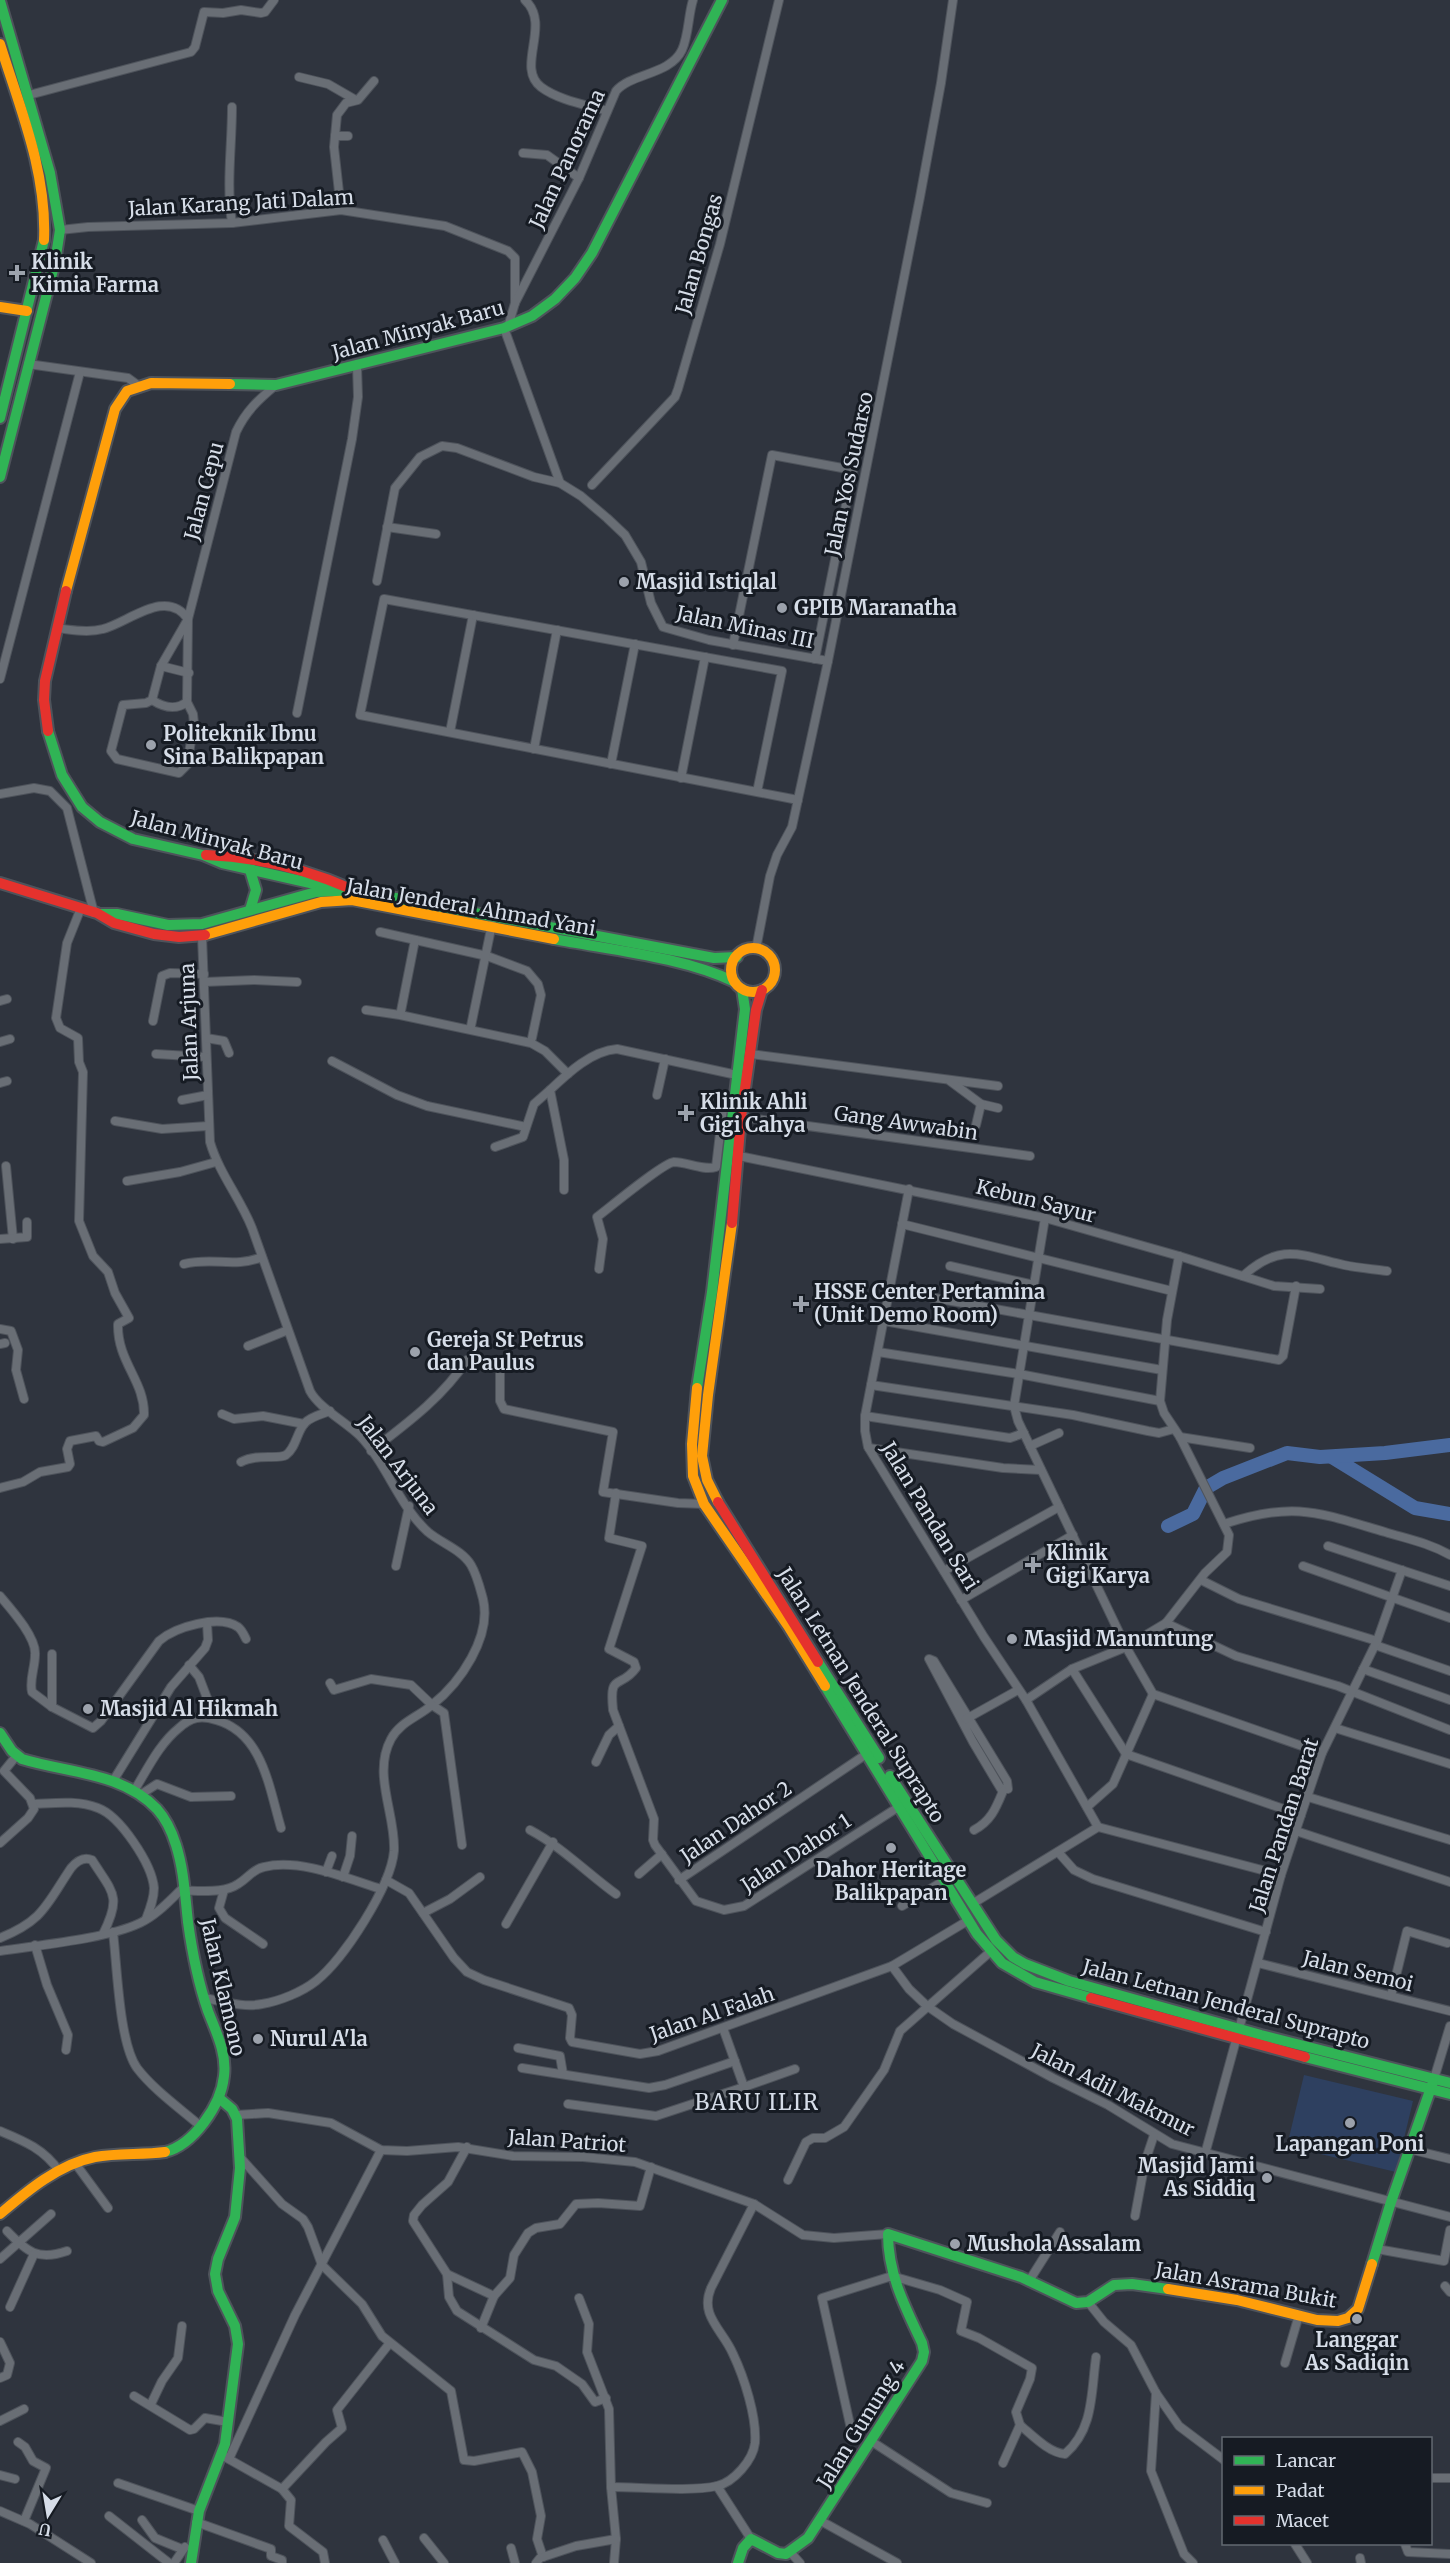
<svg xmlns="http://www.w3.org/2000/svg" width="1450" height="2563" viewBox="0 0 1450 2563" font-family="Merriweather,serif">
<rect width="100%" height="100%" fill="#2f343e"/>
<path fill="#2e4060" d="M1304 2075 1413 2101 1396 2172 1287 2146Z"/>
<g fill="none" stroke-linecap="round" stroke-linejoin="round">
<g stroke="#4a6a9f" stroke-width="14">
<path d="M1332 1457 1415 1508 1450 1514"/>
<path d="M1168 1526 1193 1514 1206 1488 1223 1478 1287 1453 1320 1457 1385 1453 1450 1445"/>
</g>
<defs>
<g id="street">
<path d="M525 0C552 25 515 67 541 87 558 100 587 105 607 111"/>
<path d="M299 77 328 84 354 99"/>
<path d="M29 95 191 52 195 47 204 12 223 13 241 10 261 13 265 12 274 0"/>
<path d="M232 107C232 146 226 184 232 223"/>
<path d="M335 136H348"/>
<path d="M523 153 547 155 579 178"/>
<path d="M341 210 334 147 337 115 346 103 358 100 374 81"/>
<path d="M60 230 88 227 232 223 341 210 445 226 508 251 515 258V303"/>
<path d="M508 327 515 303 579 178 616 91C631 73 670 75 682 50 689 34 688 16 693 0"/>
<path d="M504 328 560 483"/>
<path d="M28 364 128 378 139 386"/>
<path d="M592 485 675 397 678 389 720 244 779 0"/>
<path d="M387 527 436 534"/>
<path d="M377 581 395 488 420 457 442 446 457 448 534 477 560 483 581 496 607 518 625 535 641 562 651 603 663 627 709 640 828 661"/>
<path d="M188 619 161 666 152 700 146 703 123 705 111 751 117 759 179 773 187 765 194 723 193 714 187 702 188 619 236 432C246 411 258 400 276 385"/>
<path d="M57 628C71 630 89 633 103 629 128 623 166 587 188 619"/>
<path d="M733 645 772 455 853 470 815 659"/>
<path d="M161 666 189 673"/>
<path d="M0 679 80 372"/>
<path d="M152 700C163 707 175 711 187 702"/>
<path d="M297 713 352 439 358 397 357 366"/>
<path d="M450 732 473 615"/>
<path d="M534 749 557 630"/>
<path d="M611 764 635 644"/>
<path d="M681 778 705 657"/>
<path d="M757 792 782 671 384 599 360 715 757 792 798 800"/>
<path d="M0 794 34 788 50 791 67 808 94 913"/>
<path d="M380 932 487 956 527 971 538 984 541 995 532 1038"/>
<path d="M202 936 210 1142C219 1173 240 1198 252 1228L310 1391C319 1408 346 1422 360 1436 387 1464 399 1506 428 1532 441 1543 462 1550 471 1565 477 1575 480 1588 483 1599 492 1637 460 1683 432 1705 418 1717 400 1722 391 1739 372 1774 396 1815 394 1851 391 1886 344 1959 316 1981 302 1992 280 2001 262 2004 244 2008 222 2001 204 1998"/>
<path d="M756 949 770 876 777 855 792 827 828 661 920 197 941 83 953 0"/>
<path d="M204 982 254 980 297 982"/>
<path d="M0 1001 7 999"/>
<path d="M366 1010 400 1015 531 1043 545 1051 568 1074"/>
<path d="M401 1011 415 940"/>
<path d="M153 1021 162 976 170 973 204 974"/>
<path d="M471 1026 492 924"/>
<path d="M206 1038 224 1041 229 1053"/>
<path d="M0 1042 10 1039"/>
<path d="M156 1054 206 1057"/>
<path d="M751 1054 998 1086"/>
<path d="M332 1061 397 1095 427 1106 526 1127"/>
<path d="M950 1081 981 1104 998 1108"/>
<path d="M0 1083 7 1081"/>
<path d="M657 1095 665 1059"/>
<path d="M182 1100 208 1095"/>
<path d="M741 1117 1030 1156"/>
<path d="M115 1121 162 1129 208 1126"/>
<path d="M976 1125 981 1104"/>
<path d="M495 1147 523 1137 534 1104 550 1090"/>
<path d="M739 1156 1045 1218 1179 1256 1274 1286 1320 1289"/>
<path d="M6 1166 13 1239"/>
<path d="M127 1181 180 1172 216 1162"/>
<path d="M909 1189 865 1416V1431L868 1447 984 1637 1026 1700 1098 1827"/>
<path d="M564 1190V1160L550 1090C568 1073 591 1051 617 1049L737 1075"/>
<path d="M1045 1218 1014 1406 1018 1421 1126 1647 1153 1694 1322 1753"/>
<path d="M902 1224 1172 1291"/>
<path d="M0 1239 27 1237V1222"/>
<path d="M184 1264C212 1257 235 1268 262 1257"/>
<path d="M950 1266 1034 1285"/>
<path d="M599 1269 603 1239 597 1217C609 1208 663 1163 674 1162 687 1162 703 1171 716 1167L723 1108 733 1109"/>
<path d="M1243 1276C1280 1242 1301 1255 1344 1265 1358 1268 1373 1269 1387 1271"/>
<path d="M890 1290 1279 1360 1283 1356 1296 1286"/>
<path d="M884 1321 1162 1370"/>
<path d="M0 1329 11 1331 18 1350 16 1370 24 1399"/>
<path d="M0 1344 5 1343"/>
<path d="M248 1346 288 1330"/>
<path d="M878 1352 1019 1374 1160 1401"/>
<path d="M500 1364V1401L504 1409 613 1432 603 1492 678 1503 704 1504"/>
<path d="M871 1385 1073 1415 1148 1431 1159 1433 1174 1429"/>
<path d="M222 1414 234 1419 263 1416 304 1424"/>
<path d="M865 1416 1010 1438 1024 1433"/>
<path d="M1180 1437 1250 1448"/>
<path d="M1030 1446 1059 1433"/>
<path d="M869 1448 1003 1468 1041 1470"/>
<path d="M371 1451C406 1424 442 1398 467 1360"/>
<path d="M241 1462C258 1453 278 1460 286 1455 296 1448 297 1431 305 1423 310 1417 322 1414 330 1411"/>
<path d="M0 1488 23 1482 40 1472 68 1467 70 1464 67 1449 70 1441 96 1436 99 1441 103 1442 133 1428 144 1415C145 1381 117 1362 118 1324L129 1318 115 1293 108 1272 93 1256 79 1221 83 1072 79 1062 78 1038 60 1028 56 1018 67 943 81 908"/>
<path d="M616 1493 609 1538 642 1546 609 1649 634 1662 636 1668C620 1690 609 1671 613 1710L654 1819 653 1840 655 1845 696 1901 724 1910 744 1906 900 1806"/>
<path d="M1224 1524C1294 1501 1317 1512 1385 1532 1408 1539 1429 1543 1450 1555"/>
<path d="M1328 1546 1450 1586"/>
<path d="M396 1566 409 1506"/>
<path d="M1303 1566 1450 1618"/>
<path d="M944 1571 1059 1507"/>
<path d="M1201 1580 1239 1599 1377 1641"/>
<path d="M0 1596C11 1609 37 1638 35 1655 35 1668 29 1680 32 1692L52 1707 93 1728 101 1721 159 1641C175 1627 219 1614 238 1627 242 1630 244 1635 246 1639"/>
<path d="M961 1600 1073 1535"/>
<path d="M1166 1623 1236 1656 1338 1686 1450 1730"/>
<path d="M1375 1645 1450 1671"/>
<path d="M52 1654V1707"/>
<path d="M929 1659 934 1661 1007 1781 1008 1789H1001L973 1742Z"/>
<path d="M189 1665 199 1677 215 1719"/>
<path d="M1072 1669 1126 1754 1301 1815"/>
<path d="M1363 1669 1450 1700"/>
<path d="M330 1683 334 1690 371 1679 411 1685 432 1705 444 1713 462 1845"/>
<path d="M1026 1700 1072 1669 1126 1647 1166 1623 1205 1573 1227 1552 1229 1535 1180 1437 1164 1413 1160 1401 1167 1320 1179 1256"/>
<path d="M966 1719 1018 1690"/>
<path d="M1335 1728 1450 1764"/>
<path d="M596 1762 609 1735 619 1726"/>
<path d="M113 1781 171 1687 205 1648 208 1640 207 1623"/>
<path d="M134 1791C147 1770 159 1744 179 1728 191 1717 201 1715 216 1720 263 1733 269 1788 281 1828"/>
<path d="M140 1795 157 1784 191 1797 231 1796"/>
<path d="M1308 1797 1450 1840"/>
<path d="M34 1804C55 1803 78 1800 98 1808 120 1816 152 1864 154 1888 154 1899 150 1909 146 1919"/>
<path d="M1087 1807 1113 1784 1153 1694"/>
<path d="M530 1830C562 1847 587 1873 616 1894"/>
<path d="M974 1830C991 1821 996 1808 1003 1791"/>
<path d="M1296 1831 1450 1882"/>
<path d="M0 1843 28 1818 34 1809 30 1798 4 1771 17 1755"/>
<path d="M1058 1852 1074 1870 1093 1879 1266 1932"/>
<path d="M326 1872 332 1856"/>
<path d="M639 1874 662 1854"/>
<path d="M343 1877 350 1856 352 1836"/>
<path d="M386 1880 409 1893 454 1958 467 1972 484 1980 569 2008 572 2015 570 2038 572 2042 640 2054 658 2051 892 1966 969 1920"/>
<path d="M679 1880 868 1753"/>
<path d="M224 1890 219 1908 225 1918 263 1944"/>
<path d="M184 1891C201 1890 223 1894 238 1884 248 1878 253 1869 264 1867 300 1858 348 1879 381 1889"/>
<path d="M972 1904 1098 1827 1281 1875"/>
<path d="M902 1906 945 1880"/>
<path d="M423 1913 450 1899 480 1877"/>
<path d="M506 1924 553 1842"/>
<path d="M113 1932C117 1964 119 2043 137 2068 153 2089 178 2107 198 2124"/>
<path d="M0 1938C44 1920 46 1905 71 1868 76 1862 83 1856 92 1860 113 1893 122 1896 103 1934"/>
<path d="M35 1945 47 1985 68 2035 66 2050"/>
<path d="M0 1951C39 1945 106 1939 140 1923 157 1915 170 1900 183 1888"/>
<path d="M1258 1963 1450 2011"/>
<path d="M892 1966 909 1989 927 2006 953 2024 1053 2078 1108 2105 1172 2144 1450 2217"/>
<path d="M1391 1996 1407 1931 1447 1943"/>
<path d="M518 2048 560 2056 563 2074"/>
<path d="M522 2068 649 2088 665 2085 735 2061"/>
<path d="M1434 2079 1450 2026"/>
<path d="M744 2087 795 2069"/>
<path d="M568 2104 656 2116 744 2087 723 2028"/>
<path d="M236 2115 268 2113 331 2123 381 2150 407 2151 458 2147 513 2156 583 2157 635 2162 754 2204 803 2235 834 2238 888 2234"/>
<path d="M0 2131C24 2141 44 2149 59 2171"/>
<path d="M467 2147 448 2182 422 2205 414 2215 413 2221 447 2274 494 2296 481 2328"/>
<path d="M1409 2149 1450 2159"/>
<path d="M1205 2154 1281 1875 1301 1815 1322 1753 1377 1641 1402 1570"/>
<path d="M239 2156 282 2204 303 2219 308 2227 322 2265 362 2304 382 2336 451 2391 464 2460 474 2461 522 2452 532 2472 541 2516 537 2539 543 2557"/>
<path d="M75 2163 108 2208"/>
<path d="M788 2180 806 2142 813 2138H825L844 2127 884 2070 900 2031 990 1952"/>
<path d="M1135 2216 1145 2162 1154 2135"/>
<path d="M7 2231C27 2252 38 2261 67 2251"/>
<path d="M1377 2249 1444 2261 1450 2230"/>
<path d="M0 2259 51 2214"/>
<path d="M447 2274 449 2297 457 2311 534 2360 556 2366 582 2384 595 2402 606 2398"/>
<path d="M1029 2281 1060 2232"/>
<path d="M1445 2286 1450 2292"/>
<path d="M494 2296 510 2278 514 2255 528 2233 536 2228 560 2224 576 2204 598 2203 640 2206 651 2167"/>
<path d="M579 2298 589 2324 587 2352 609 2409 611 2487 616 2539 614 2563"/>
<path d="M1088 2302 1104 2322 1131 2345 1156 2393 1179 2426 1224 2460"/>
<path d="M10 2307 34 2254"/>
<path d="M0 2342 10 2363 7 2375 0 2378"/>
<path d="M1285 2363 1299 2315"/>
<path d="M1156 2393 1151 2471 1184 2554 1193 2563"/>
<path d="M134 2396 190 2430 194 2429 205 2418 228 2422"/>
<path d="M151 2404 162 2381 178 2358 182 2326"/>
<path d="M0 2421 24 2409"/>
<path d="M1020 2425C1032 2435 1049 2453 1065 2454 1094 2429 1091 2393 1096 2357"/>
<path d="M851 2429 822 2298 892 2276 940 2290 967 2302 961 2331 979 2338 1032 2368 1030 2379 1016 2412 1020 2425 1003 2463"/>
<path d="M871 2441 951 2493 987 2503"/>
<path d="M18 2442 25 2447 33 2461 46 2468 24 2521"/>
<path d="M225 2457 282 2489 291 2500 289 2526 323 2552 325 2563"/>
<path d="M229 2459 295 2315 381 2150"/>
<path d="M0 2475 15 2479"/>
<path d="M1430 2478H1450"/>
<path d="M118 2483 199 2511"/>
<path d="M717 2486 751 2539"/>
<path d="M611 2487C640 2487 691 2492 717 2486 734 2482 753 2460 755 2443 757 2417 744 2377 733 2354 723 2330 699 2316 711 2288L754 2204"/>
<path d="M282 2489 326 2442 342 2428 337 2410 389 2344"/>
<path d="M0 2511 30 2524 91 2563"/>
<path d="M109 2516 169 2563"/>
<path d="M142 2520 155 2538 182 2549"/>
<path d="M821 2521 897 2563"/>
<path d="M196 2522 271 2549V2556L282 2560V2563"/>
<path d="M424 2538 444 2563"/>
<path d="M383 2540 395 2563"/>
<path d="M1295 2544 1307 2563"/>
<path d="M1405 2544 1408 2552 1450 2554"/>
<path d="M511 2548 515 2563"/>
<path d="M791 2553 800 2563"/>
<path d="M1360 2558 1361 2563"/>
<path d="M174 2563 185 2547"/>
<path d="M536 2563 540 2558 576 2546 616 2539"/>
</g>
<g id="fast">
<path d="M0 1 50 173 60 230 55 262 0 477"/>
<path d="M230 384 276 385 504 328 532 316 555 299 575 278 592 253 722 0"/>
<path d="M0 418 44 240"/>
<path d="M48 731 62 775 82 807 100 822 133 839 203 855 222 863 319 885 333 890 347 900"/>
<path d="M250 870 256 890 250 910"/>
<path d="M101 914H117L168 925 202 924 316 892 353 890 714 958 737 957"/>
<path d="M554 939C611 950 683 957 735 982"/>
<path d="M697 1388 712 1292 745 1009 742 989"/>
<path d="M818 1662 879 1758"/>
<path d="M825 1686 977 1934 1002 1963 1035 1982 1091 1998"/>
<path d="M0 1733 12 1751 22 1759C67 1773 122 1772 157 1809 166 1819 172 1832 176 1845 184 1870 185 1896 188 1922 192 1951 198 1982 208 2011 216 2032 227 2053 224 2076 221 2106 193 2145 165 2152"/>
<path d="M890 1776 996 1940 1013 1957 1025 1964 1069 1981 1261 2035 1450 2083"/>
<path d="M1305 2057 1450 2094"/>
<path d="M1372 2264 1391 2202 1433 2082"/>
<path d="M191 2563 199 2511 225 2444 238 2344 235 2326 218 2291 215 2274 218 2259 235 2217 240 2168 237 2119 232 2109 219 2098"/>
<path d="M738 2563 743 2548 751 2539 778 2553 786 2554 808 2538 922 2361 924 2352 922 2343C905 2307 888 2274 888 2234L1021 2277 1076 2303 1088 2302 1114 2285 1132 2284 1168 2289"/>
</g>
<g id="slow">
<path d="M0 44C20 108 47 172 44 240"/>
<path d="M0 307 27 311"/>
<path d="M66 591 115 409 127 391 151 383 230 384"/>
<path d="M205 935 321 902 352 900 554 939"/>
<circle cx="753" cy="970" r="22"/>
<path d="M697 1388 692 1444 693 1476 704 1504 788 1626 825 1686"/>
<path d="M718 1502 707 1480 702 1456 708 1395 732 1223"/>
<path d="M0 2214C27 2191 59 2164 95 2157 118 2153 142 2155 165 2152"/>
<path d="M1168 2289 1237 2300 1317 2320 1338 2321 1348 2318 1358 2309 1372 2264"/>
</g>
<g id="jam">
<path d="M48 731 44 700 45 681 66 591"/>
<path d="M206 855C256 857 306 869 351 889"/>
<path d="M0 883 97 913 114 923 154 934 179 937 205 935"/>
<path d="M732 1223 741 1117 756 1010 762 990"/>
<path d="M718 1502 818 1662"/>
<path d="M1091 1998 1305 2057"/>
</g>
</defs>
<use href="#street" stroke="#4e535b" stroke-width="10"/>
<use href="#fast" stroke="#4e535b" stroke-width="14"/>
<use href="#slow" stroke="#4e535b" stroke-width="14"/>
<use href="#jam" stroke="#4e535b" stroke-width="14"/>
<use href="#street" stroke="#696e75" stroke-width="8"/>
<use href="#fast" stroke="#30b455" stroke-width="10"/>
<use href="#slow" stroke="#ff9f0a" stroke-width="10"/>
<use href="#jam" stroke="#e5322d" stroke-width="10"/>
</g>
<g fill="#9ca2ac" stroke="#161b23" stroke-width="2">
<path d="M14 264h6v6h6v6h-6v6h-6v-6h-6v-6h6z"/>
<circle cx="624" cy="582" r="6"/>
<circle cx="782" cy="608" r="6"/>
<circle cx="151" cy="745" r="6"/>
<path d="M683 1104h6v6h6v6h-6v6h-6v-6h-6v-6h6z"/>
<path d="M798 1295h6v6h6v6h-6v6h-6v-6h-6v-6h6z"/>
<circle cx="415" cy="1352" r="6"/>
<path d="M1030 1556h6v6h6v6h-6v6h-6v-6h-6v-6h6z"/>
<circle cx="1012" cy="1639" r="6"/>
<circle cx="88" cy="1709" r="6"/>
<circle cx="891" cy="1848" r="6"/>
<circle cx="258" cy="2039" r="6"/>
<circle cx="1350" cy="2123" r="6"/>
<circle cx="1267" cy="2178" r="6"/>
<circle cx="955" cy="2244" r="6"/>
<circle cx="1357" cy="2319" r="6"/>
</g>
<g text-anchor="middle" stroke-width="6" stroke-linejoin="round" paint-order="stroke">
<g font-size="20" fill="#d6dde8" stroke="#161b23">
<text transform="translate(567 159) rotate(-65)" y="7">Jalan Panorama</text>
<text transform="translate(241 203) rotate(-3)" y="7">Jalan Karang Jati Dalam</text>
<text transform="translate(699 254) rotate(-74)" y="7">Jalan Bongas</text>
<text transform="translate(418 330) rotate(-15)" y="7">Jalan Minyak Baru</text>
<text transform="translate(849 474) rotate(-78)" y="7">Jalan Yos Sudarso</text>
<text transform="translate(204 491) rotate(-75)" y="7">Jalan Cepu</text>
<text transform="translate(745 627) rotate(12)" y="7">Jalan Minas III</text>
<text transform="translate(217 840) rotate(15)" y="7">Jalan Minyak Baru</text>
<text transform="translate(471 907) rotate(10)" y="7">Jalan Jenderal Ahmad Yani</text>
<text transform="translate(189 1022) rotate(-92)" y="7">Jalan Arjuna</text>
<text transform="translate(906 1123) rotate(8)" y="7">Gang Awwabin</text>
<text transform="translate(1036 1201) rotate(14)" y="7">Kebun Sayur</text>
<text transform="translate(398 1465) rotate(53)" y="7">Jalan Arjuna</text>
<text transform="translate(930 1516) rotate(59)" y="7">Jalan Pandan Sari</text>
<text transform="translate(861 1695) rotate(58)" y="7">Jalan Letnan Jenderal Suprapto</text>
<text transform="translate(736 1822) rotate(-34)" y="7">Jalan Dahor 2</text>
<text transform="translate(1284 1825) rotate(-72)" y="7">Jalan Pandan Barat</text>
<text transform="translate(796 1853) rotate(-33)" y="7">Jalan Dahor 1</text>
<text transform="translate(1358 1971) rotate(14)" y="7">Jalan Semoi</text>
<text transform="translate(223 1987) rotate(77)" y="7">Jalan Klamono</text>
<text transform="translate(1226 2004) rotate(15)" y="7">Jalan Letnan Jenderal Suprapto</text>
<text transform="translate(712 2014) rotate(-19)" y="7">Jalan Al Falah</text>
<text transform="translate(1113 2090) rotate(27)" y="7">Jalan Adil Makmur</text>
<text transform="translate(567 2141) rotate(4)" y="7">Jalan Patriot</text>
<text transform="translate(1246 2285) rotate(10)" y="7">Jalan Asrama Bukit</text>
<text transform="translate(861 2424) rotate(-58)" y="7">Jalan Gunung 4</text>
</g>
<g font-size="20" font-weight="bold" fill="#d6dde8" stroke="#161b23" text-anchor="start">
<text x="31" y="269">Klinik<tspan x="31" dy="23">Kimia Farma</tspan></text>
<text x="636" y="589">Masjid Istiqlal</text>
<text x="794" y="615">GPIB Maranatha</text>
<text x="163" y="741">Politeknik Ibnu<tspan x="163" dy="23">Sina Balikpapan</tspan></text>
<text x="700" y="1109">Klinik Ahli<tspan x="700" dy="23">Gigi Cahya</tspan></text>
<text x="814" y="1299">HSSE Center Pertamina<tspan x="814" dy="23">(Unit Demo Room)</tspan></text>
<text x="427" y="1347">Gereja St Petrus<tspan x="427" dy="23">dan Paulus</tspan></text>
<text x="1046" y="1560">Klinik<tspan x="1046" dy="23">Gigi Karya</tspan></text>
<text x="1024" y="1646">Masjid Manuntung</text>
<text x="100" y="1716">Masjid Al Hikmah</text>
<text x="891" y="1877" text-anchor="middle">Dahor Heritage<tspan x="891" dy="23">Balikpapan</tspan></text>
<text x="270" y="2046">Nurul A'la</text>
<text x="1350" y="2151" text-anchor="middle">Lapangan Poni</text>
<text x="1255" y="2173" text-anchor="end">Masjid Jami<tspan x="1255" dy="23">As Siddiq</tspan></text>
<text x="967" y="2251">Mushola Assalam</text>
<text x="1357" y="2347" text-anchor="middle">Langgar<tspan x="1357" dy="23">As Sadiqin</tspan></text>
</g>
<g font-size="22" letter-spacing="1.5" fill="#d6dde8" stroke="#161b23">
<text x="757" y="2110">BARU ILIR</text>
</g>
</g>
<rect x="1222" y="2437" width="210" height="108" fill="#161b23" stroke="#636972" stroke-width="1.5"/>
<rect x="1234" y="2456" width="30" height="9" fill="#30b455" stroke="#636972" stroke-width="1.5"/>
<text x="1276" y="2467" font-size="18" fill="#d6dde8">Lancar</text>
<rect x="1234" y="2486" width="30" height="9" fill="#ff9f0a" stroke="#636972" stroke-width="1.5"/>
<text x="1276" y="2497" font-size="18" fill="#d6dde8">Padat</text>
<rect x="1234" y="2516" width="30" height="9" fill="#e5322d" stroke="#636972" stroke-width="1.5"/>
<text x="1276" y="2527" font-size="18" fill="#d6dde8">Macet</text>
<g transform="translate(48 2515) rotate(191)" stroke="#161b23" stroke-width="4.5" paint-order="stroke">
<path d="M0-4.5L10 22L0 15L-10 22Z" fill="#d6dde8"/>
<text y="-9" font-size="16" font-weight="bold" text-anchor="middle" fill="#d6dde8">U</text>
</g>
</svg>
